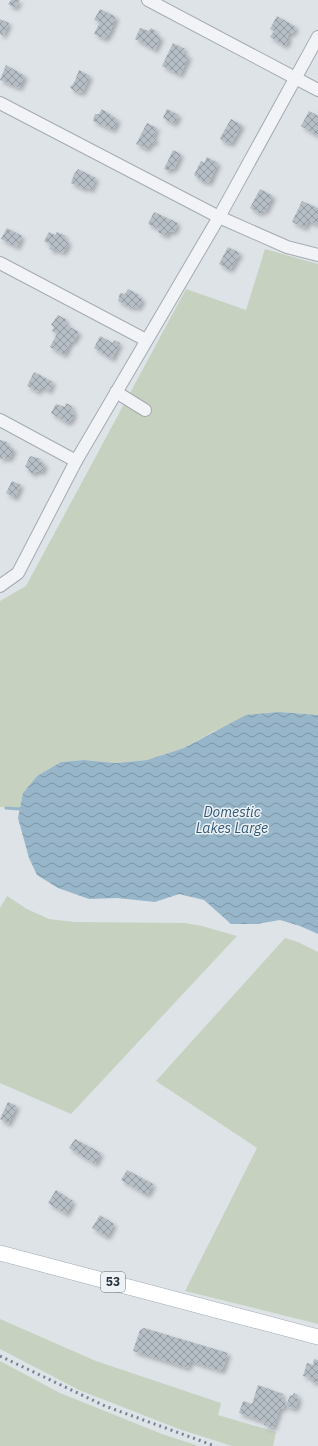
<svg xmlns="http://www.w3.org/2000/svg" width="318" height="1446" viewBox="0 0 318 1446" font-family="'IBM Plex Sans',sans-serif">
<defs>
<pattern id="water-waves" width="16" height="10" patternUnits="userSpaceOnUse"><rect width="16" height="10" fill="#98b6c9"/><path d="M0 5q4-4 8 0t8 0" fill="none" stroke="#7c95a5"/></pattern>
<pattern id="building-cross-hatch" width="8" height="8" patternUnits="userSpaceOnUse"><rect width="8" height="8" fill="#b5bdc5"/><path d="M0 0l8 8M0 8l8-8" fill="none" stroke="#939aa1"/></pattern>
<filter id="shadow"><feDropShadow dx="3" dy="3" stdDeviation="2" flood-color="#0004"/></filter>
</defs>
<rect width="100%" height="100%" fill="#dee3e8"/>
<g fill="#c6d2bf">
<path d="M265 249 318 264V715L280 712 214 731 184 748 147 760 116 763 84 760 61 762 37 776 23 793 20 809 0 807V601L26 586 186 289 246 310Z"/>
<path d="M7 896 27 909 49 919 74 922 185 923 202 926 237 936 71 1114 0 1083V908Z"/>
<path d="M285 938 298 942 318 952V1324L185 1291 257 1148 156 1081Z"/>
<path d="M0 1319 96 1361 221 1403 218 1415 276 1432 273 1446H232L179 1429 79 1390 0 1349Z"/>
<path d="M0 1361 60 1393 162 1434 199 1446H0Z"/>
</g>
<path fill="url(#water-waves)" d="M280 712 318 715V934L300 926 280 920 257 924H231L204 900 179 894 155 902 117 898 89 899 58 888 37 875 29 858 18 818 23 793 37 776 61 762 84 760 116 763 147 760 184 748 246 715Z"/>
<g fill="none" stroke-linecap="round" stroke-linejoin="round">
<path stroke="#98b6c9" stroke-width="3" d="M6 808 20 809"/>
</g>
<g fill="url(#building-cross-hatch)" filter="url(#shadow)">
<path d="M11 0H20L15 8 8 4Z"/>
<path d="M100 9 116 17 110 32 105 39 94 34 100 22 94 20Z"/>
<path d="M277 16 296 27 292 34 290 32 287 38 289 39 285 46 270 37 274 31 270 29Z"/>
<path d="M0 19 9 23 3 36 0 34Z"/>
<path d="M140 28 149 31 151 28 156 31 155 34 161 37 155 50 135 39Z"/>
<path d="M173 43 185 49 183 53 189 56 180 75 162 66Z"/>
<path d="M6 65 25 76 19 88 0 80Z"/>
<path d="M79 70 90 76 82 93 74 91 70 87 74 83Z"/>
<path d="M102 109 118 120 113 130 93 121 95 114H99Z"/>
<path d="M167 109 179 115 174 124 163 118Z"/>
<path d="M309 111 318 116V136L301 126Z"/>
<path d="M231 119 242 125 231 144 222 141 220 138Z"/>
<path d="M147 123 157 128 153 137 156 139 153 144 151 142 147 149 136 144Z"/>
<path d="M173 150 181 154 174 169 171 168 169 171 164 169Z"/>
<path d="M207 157 218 163 209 183 205 181 203 182 194 175 201 161 204 163Z"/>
<path d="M78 169 96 178 91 190 85 187 84 189 71 183 74 174Z"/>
<path d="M260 189 273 196 265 212 261 210 260 214 250 208Z"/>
<path d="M302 201 318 208V225L308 221 305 228 292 222Z"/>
<path d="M154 212 178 223 174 232 169 231 166 236 158 232 159 229 148 224Z"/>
<path d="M7 228 22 236 17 247 1 239Z"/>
<path d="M49 232 55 235 57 232 66 236 64 239 69 242 63 253 55 249 54 251 49 249 51 245 44 241Z"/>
<path d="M228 247 240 253 230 270 219 264Z"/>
<path d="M128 289 139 295 138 297 143 299 138 308 133 306 132 308 118 301 120 293 125 294Z"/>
<path d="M58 315 67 320 65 322 70 327 79 332 73 342 71 341 64 355 50 347 57 334 52 331 54 327 51 325Z"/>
<path d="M100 336 113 343 114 340 120 343 112 359 94 348Z"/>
<path d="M34 372 53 382 49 391 41 387 38 392 27 386Z"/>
<path d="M66 403 72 406 71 410 74 411 72 419 67 423 51 413 56 404 65 407Z"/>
<path d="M0 440 7 442 8 446 14 449 9 459 3 457 2 460 0 459Z"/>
<path d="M30 456 41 459 39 461 45 464 42 472 36 471 34 474 28 471 29 469 25 467Z"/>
<path d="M12 481 21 485 15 498 6 493Z"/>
<path d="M8 1102 17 1106 8 1124 0 1119Z"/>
<path d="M75 1139 101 1153 95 1164 69 1148Z"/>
<path d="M127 1170 153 1184 147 1195 121 1180Z"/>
<path d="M56 1190 73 1201 66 1214 48 1203Z"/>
<path d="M100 1215 114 1224 107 1237 92 1228Z"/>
<path d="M144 1328 228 1353 222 1371 190 1361 188 1368 133 1351 140 1330Z"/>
<path d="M314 1359 318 1360V1376L316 1383 310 1381 312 1378 303 1376 307 1363 313 1365Z"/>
<path d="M258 1385 283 1394 281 1399 286 1401 283 1409 280 1408 273 1428 264 1425 265 1422 239 1413 243 1401 252 1404Z"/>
<path d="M294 1393 298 1395 297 1398 299 1399 295 1409 286 1406 290 1395 292 1396Z"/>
</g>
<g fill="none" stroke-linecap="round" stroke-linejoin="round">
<defs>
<g id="minor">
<path d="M148 0 318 90"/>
<path d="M0 103 219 217 287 247 318 255"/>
<path d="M0 263 146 340"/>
<path d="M116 392 145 410"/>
<path d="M0 420 76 461"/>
<path d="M0 586 18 573 76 461 219 217 318 37"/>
</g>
<path id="major" d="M0 1253 318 1337"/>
</defs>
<use href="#minor" stroke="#a3abb2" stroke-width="14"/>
<use href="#major" stroke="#9da9b4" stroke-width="16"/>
<use href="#minor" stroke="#f1f3f6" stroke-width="12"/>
<use href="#major" stroke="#fff" stroke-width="15"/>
<path stroke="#778592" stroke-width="3" stroke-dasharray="2 4" stroke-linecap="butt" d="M0 1356 105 1406 215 1446"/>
</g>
<g text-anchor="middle" stroke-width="3" stroke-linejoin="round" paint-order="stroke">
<rect fill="#edf2f6" stroke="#626c76" stroke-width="1" x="101" y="1272" width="24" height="20" rx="3"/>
<g font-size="12" font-weight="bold" fill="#27333f">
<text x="113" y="1286">53</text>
</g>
<g font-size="14" font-style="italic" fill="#305774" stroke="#edf2f6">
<text x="232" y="817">Domestic<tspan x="232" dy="16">Lakes Large</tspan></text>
</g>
</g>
</svg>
